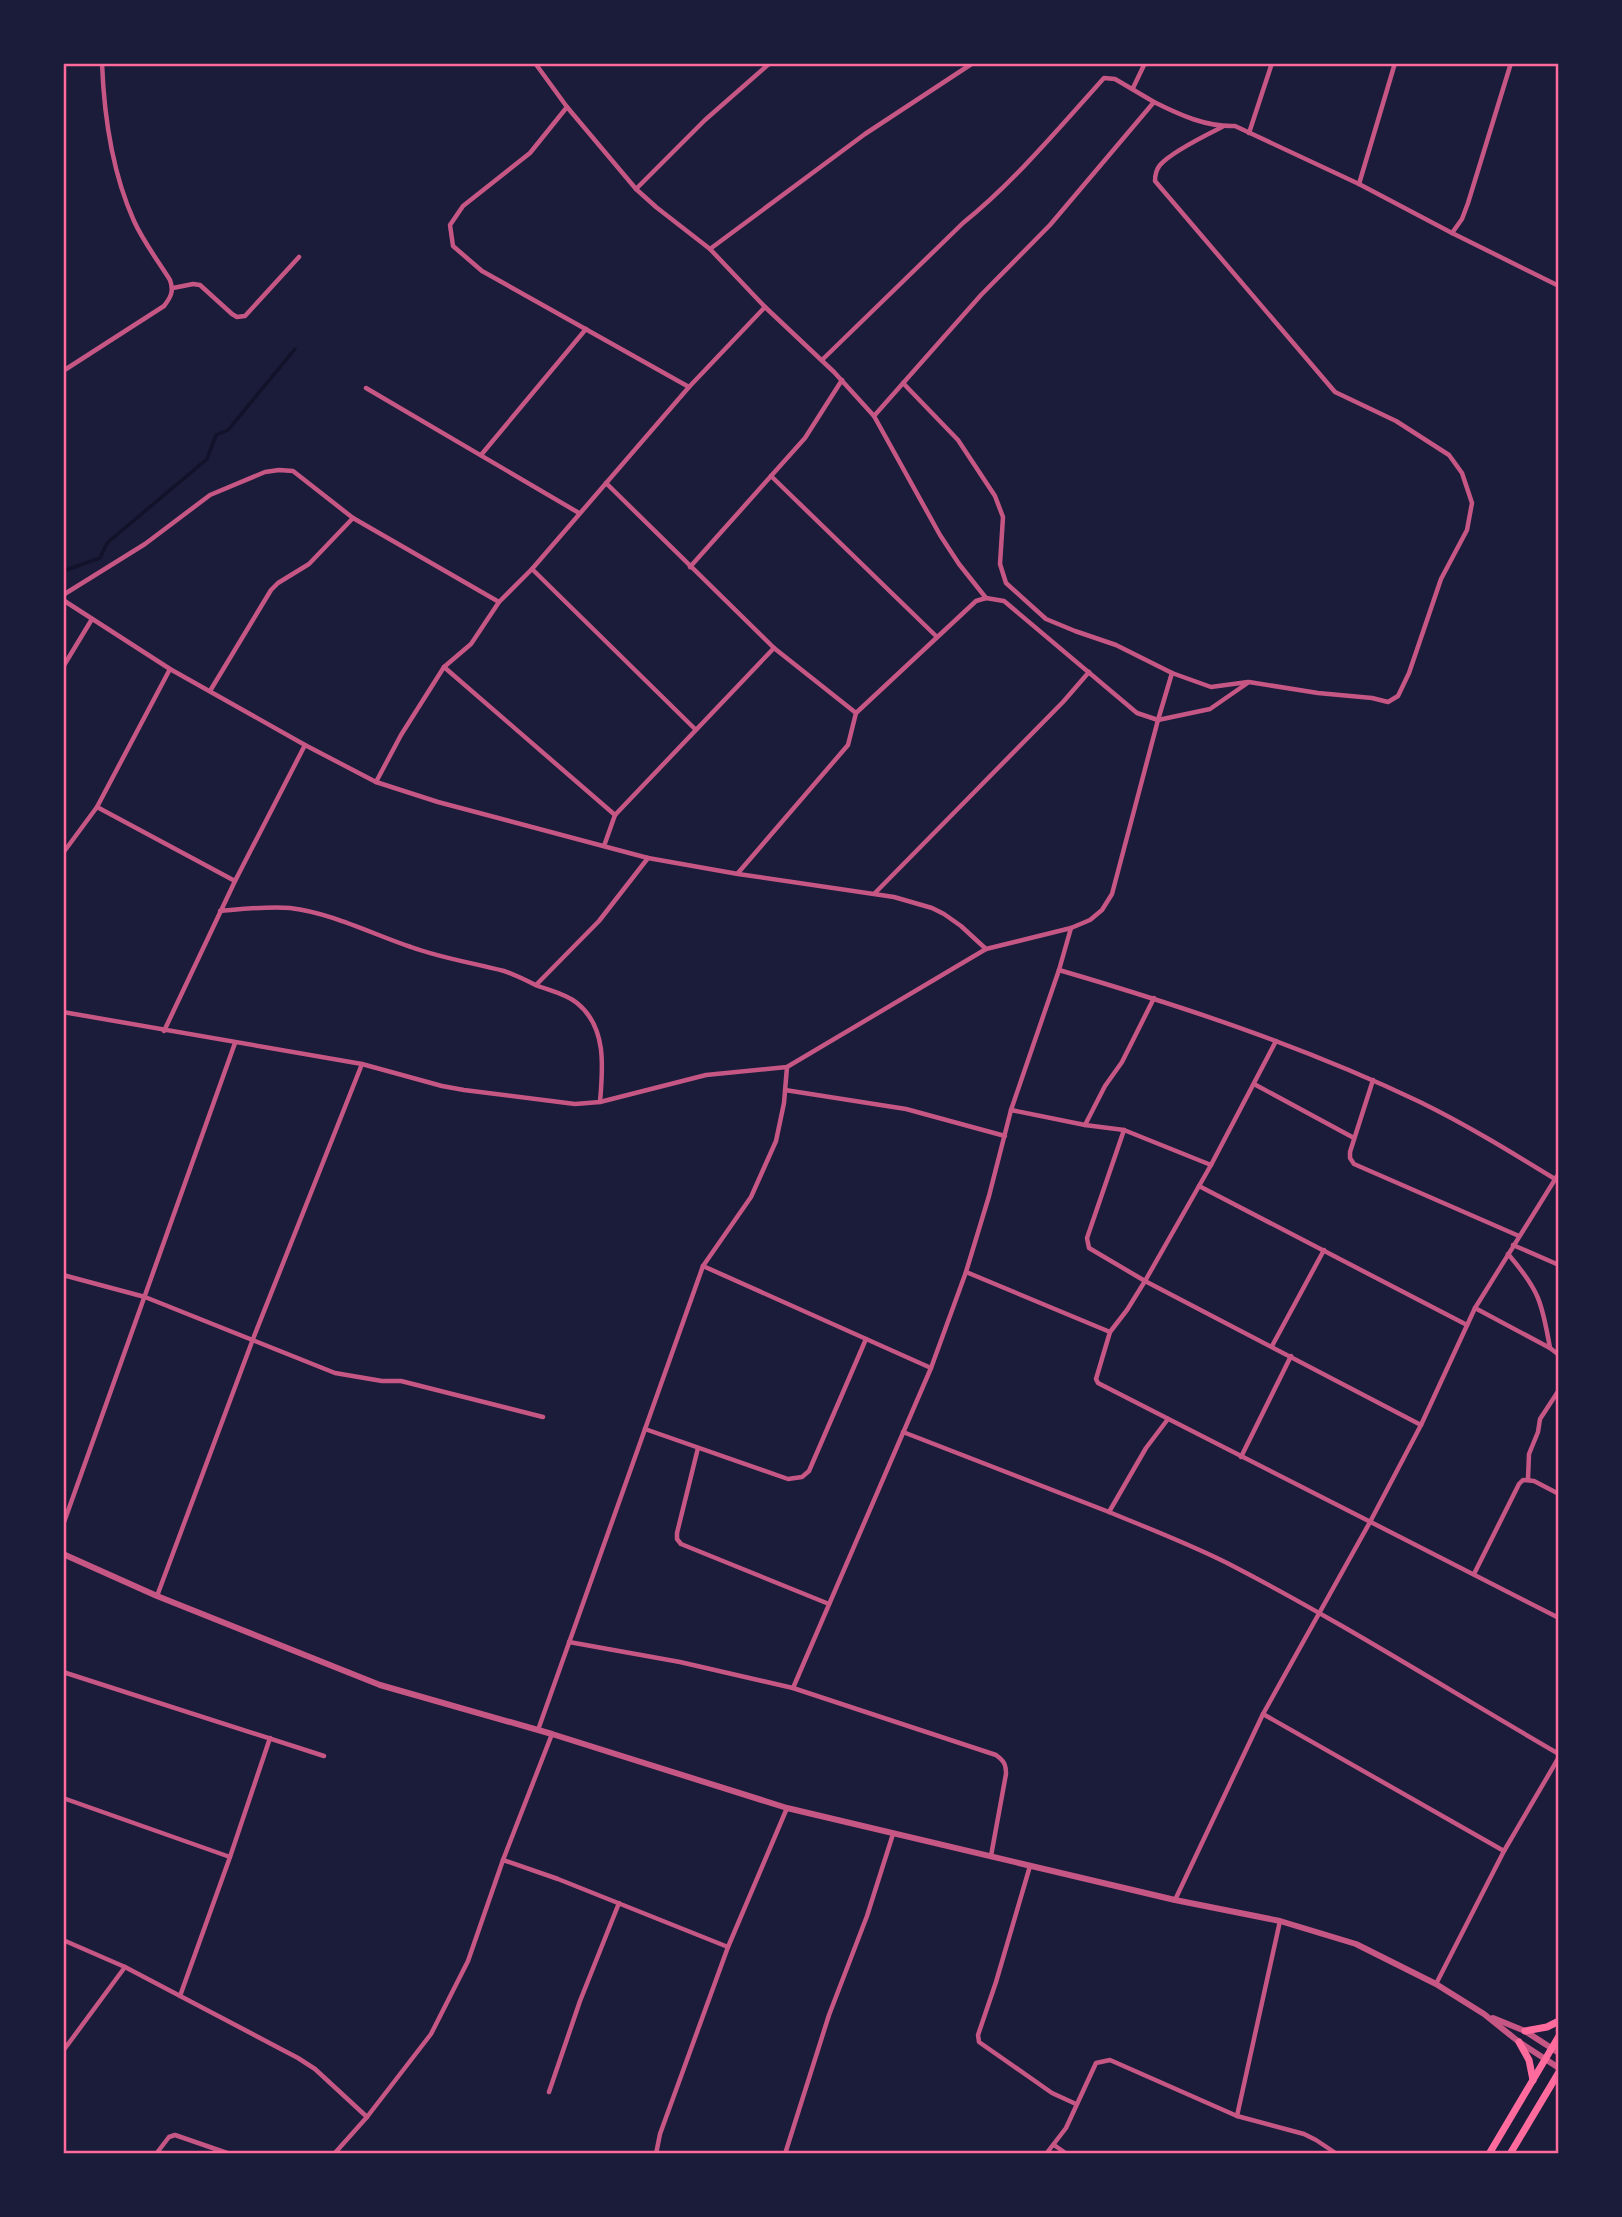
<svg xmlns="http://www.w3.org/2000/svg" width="1622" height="2217" viewBox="0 0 1622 2217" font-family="Figtree,sans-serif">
<rect width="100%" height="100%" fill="#1b1b3a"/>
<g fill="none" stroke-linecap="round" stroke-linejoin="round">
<path stroke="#12122b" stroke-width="3.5" d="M63 571 100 558 107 543 207 459 216 435 228 430 295 349"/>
<g stroke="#c65784" stroke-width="4.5">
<path d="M535 63 567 107 636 189 656 207 710 249 765 307 834 372 874 416 940 535 959 564 986 598"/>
<path d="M1133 88 1145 63"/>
<path d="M567 107 530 153 463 206 450 225 453 246 482 271 689 387"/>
<path d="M1249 133 1272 63"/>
<path d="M1359 184 1395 63"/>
<path d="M636 189 705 120 770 63"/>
<path d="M1452 233 1462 219 1468 203 1511 63"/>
<path d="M710 249 865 134 973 63"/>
<path d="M173 288 193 284 200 285 232 314 237 317 245 316 299 257"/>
<path d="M822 360 963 223C1015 181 1059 128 1104 78L1115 79 1154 102"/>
<path d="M63 371 164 306C171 297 174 291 170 280 158 261 143 241 134 221 112 172 104 116 102 63"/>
<path d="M903 383 958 440 995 496 1003 517 1000 564 1006 583 1046 619 1075 631 1116 645 1172 673 1211 687 1248 682"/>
<path d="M366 388 579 513"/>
<path d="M874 416 981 295 1050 225 1154 102C1180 115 1206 127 1235 126L1359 184 1452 233 1559 286"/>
<path d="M481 455 586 329"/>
<path d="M771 476 936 636"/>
<path d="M606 483 774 648 856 713 976 601 986 598 1004 601 1137 713 1158 720 1210 709 1249 682 1318 693 1372 698 1388 702 1398 696 1409 673 1441 579 1467 530 1472 503 1462 473 1449 455 1396 421 1335 392 1155 181C1155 176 1156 170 1160 165 1171 152 1206 135 1222 127"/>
<path d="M690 567 805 438 842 380"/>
<path d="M532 569 695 729"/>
<path d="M63 595 145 544 210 495 265 472 279 470 293 471 353 518 499 602"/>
<path d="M63 600 170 669 305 745 376 782 438 802 648 858 738 874 894 897 932 908 944 914 961 926 986 949"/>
<path d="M63 667 92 619"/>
<path d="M444 667 615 815"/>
<path d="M210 691 271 590 278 583 309 564 353 518"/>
<path d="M376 782 401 735 444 667 471 644 499 602 532 569 689 387 765 307"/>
<path d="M97 807 235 881 164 1031"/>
<path d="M604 846 615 815 774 648"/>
<path d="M63 853 97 807 170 669"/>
<path d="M738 873 848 745 856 713"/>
<path d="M235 881 305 745"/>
<path d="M875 893 1063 702 1089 672"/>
<path d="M220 911C243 909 267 906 290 908 332 913 372 934 411 947 441 958 473 963 504 971 516 975 527 981 538 986 551 991 566 994 577 1003 607 1027 603 1068 600 1102"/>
<path d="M1059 970C1182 1006 1305 1047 1420 1102 1467 1125 1511 1152 1555 1179"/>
<path d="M536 985 599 921 648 858"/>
<path d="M63 1012 362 1064 442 1086 464 1090 575 1104 600 1102 706 1075 787 1067 986 949 1071 928 1090 920 1102 910 1112 894 1158 720 1172 673"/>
<path d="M1276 1041 1211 1165 1145 1281 1127 1310 1110 1332 1096 1379 1098 1383 1559 1618"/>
<path d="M1373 1080 1350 1152V1158L1354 1164 1519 1236"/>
<path d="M1254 1084 1354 1138"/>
<path d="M785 1090 906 1109 1005 1136"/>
<path d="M1011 1110 1085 1125 1124 1130 1211 1165"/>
<path d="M1085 1125 1105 1086 1122 1062 1154 998"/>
<path d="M1124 1130 1087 1238 1089 1248 1145 1281 1421 1425"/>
<path d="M1199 1186 1467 1325"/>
<path d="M1513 1245 1559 1265"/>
<path d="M1508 1254C1539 1290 1542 1302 1550 1348"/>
<path d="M703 1266 931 1368"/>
<path d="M966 1272 1110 1332"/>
<path d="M63 1275 145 1297 335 1373 382 1381H401L543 1417"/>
<path d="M1475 1308 1550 1348 1559 1355"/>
<path d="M1272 1346 1324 1250"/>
<path d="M645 1429 788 1479 802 1477 809 1471 866 1339"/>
<path d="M903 1432 1109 1512 1146 1448 1168 1419"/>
<path d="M698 1448 677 1533V1539L681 1544 829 1604"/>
<path d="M1241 1457 1291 1356"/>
<path d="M1528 1479 1529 1454 1538 1432 1540 1419 1559 1390"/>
<path d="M1109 1512C1150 1529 1192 1545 1231 1565 1343 1623 1450 1691 1559 1754"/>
<path d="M63 1525 235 1043"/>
<path d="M1474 1574 1519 1484 1523 1480 1534 1481 1559 1494"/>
<path d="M157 1596 253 1339 362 1064"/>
<path d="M569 1642 680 1662 793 1688 996 1755C1004 1761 1006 1764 1006 1774L991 1856"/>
<path d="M63 1672 324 1756"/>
<path d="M793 1688 931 1368 966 1272 989 1196 1011 1110 1059 970 1071 928"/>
<path d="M1263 1714 1504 1851"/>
<path d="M538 1730 703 1266 751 1197 776 1141 784 1103 787 1067"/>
<path d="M63 1798 230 1857"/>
<path d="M503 1860 558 1879 728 1947"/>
<path d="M1030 1866 996 1982 978 2035 979 2042 1052 2093 1076 2104"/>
<path d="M1175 1900 1263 1714 1370 1522 1421 1425 1475 1308 1559 1173"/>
<path d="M63 1940 125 1967 298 2058 315 2069 367 2117"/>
<path d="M1436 1984 1504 1851 1559 1757"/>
<path d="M180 1996 230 1857 270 1738"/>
<path d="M63 2051 125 1967"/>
<path d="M549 2092 580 2001 619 1903"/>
<path d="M1237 2116 1280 1921"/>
<path d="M1054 2145 1067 2154"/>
<path d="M156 2154 169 2137 175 2135 230 2154"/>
<path d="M334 2154 367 2117 431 2034 468 1961 503 1860 552 1734"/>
<path d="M656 2154 660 2134 728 1947 787 1808"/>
<path d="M785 2154 829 2015 867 1916 893 1834"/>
<path d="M1046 2154 1066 2128 1096 2063 1110 2060 1237 2116 1304 2134 1316 2140 1337 2154"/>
</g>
<g stroke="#c65784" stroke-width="6">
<path d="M63 1554 157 1596 380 1685 552 1734 787 1808 1175 1900 1280 1921 1356 1944 1436 1984 1484 2014 1519 2042 1559 2068"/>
<path d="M1493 2018 1525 2031 1559 2053"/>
</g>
<g stroke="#ff6b9d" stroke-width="7">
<path d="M1525 2031 1547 2027 1559 2021"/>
<path d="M1519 2042 1529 2060 1533 2080"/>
<path d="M1489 2154 1559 2036"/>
<path d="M1510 2154 1559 2072"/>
</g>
</g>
<rect width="1622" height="2217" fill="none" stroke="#1b1b3a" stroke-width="130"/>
<rect x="65" y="65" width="1492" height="2087" fill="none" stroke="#ff6b9d" stroke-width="2.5"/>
</svg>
